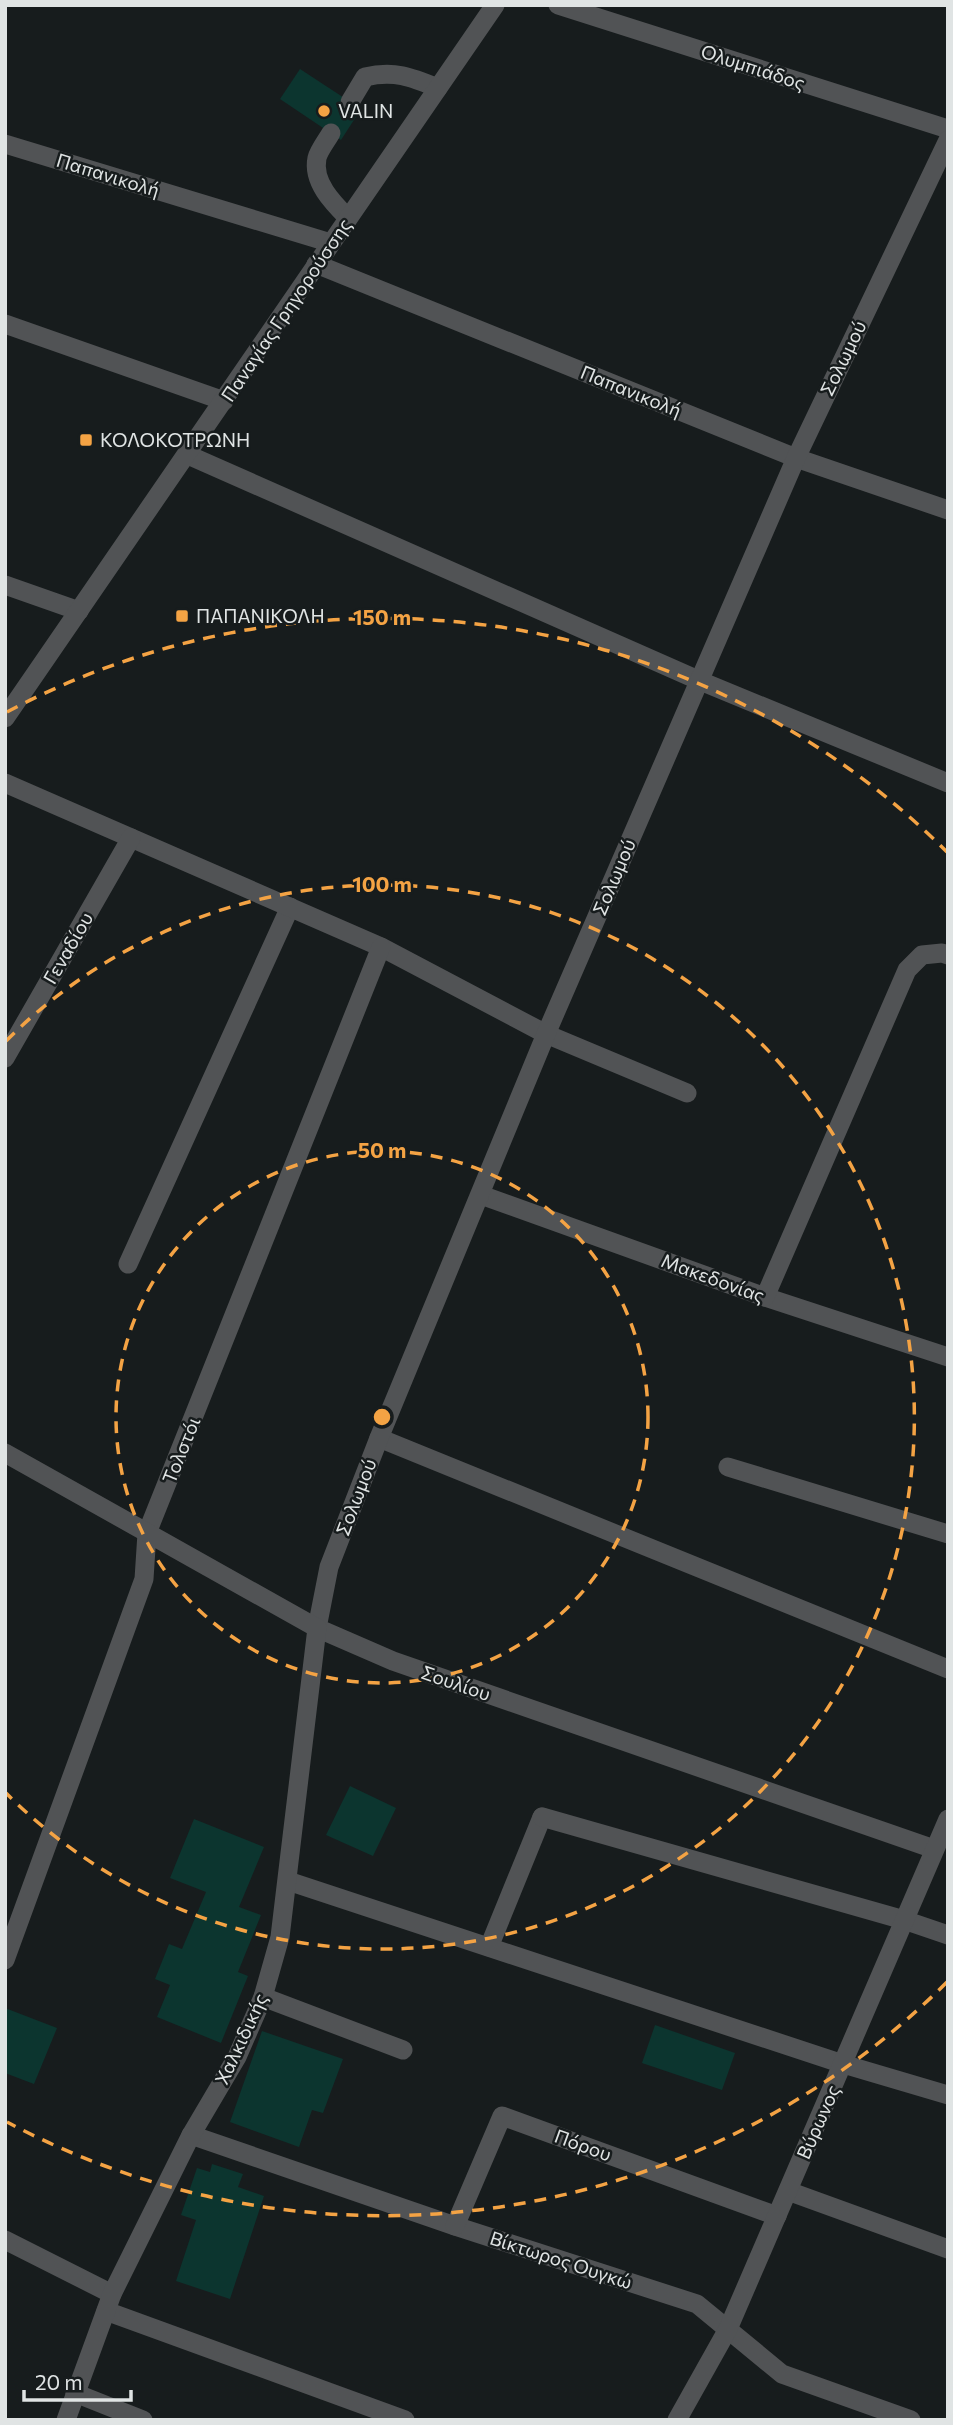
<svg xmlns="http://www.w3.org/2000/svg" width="953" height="2425" viewBox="0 0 953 2425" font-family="Commissioner,sans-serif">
<rect width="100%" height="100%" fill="#171c1d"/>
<g fill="#0c352f">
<path d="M300 69 361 109 341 140 280 99Z"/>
<path d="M350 1786 396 1808 373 1856 326 1835Z"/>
<path d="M194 1819 264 1847 239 1907 261 1915 238 1972 248 1976 221 2043 157 2017 170 1985 155 1979 169 1944 182 1949 206 1892 170 1878Z"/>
<path d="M5 2008 57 2028 34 2084 5 2073Z"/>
<path d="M655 2025 735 2053 722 2090 642 2063Z"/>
<path d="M262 2031 343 2059 323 2113 312 2110 299 2147 230 2122Z"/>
<path d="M212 2164 243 2174 238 2187 264 2196 230 2299 176 2281 196 2220 181 2215 197 2168 210 2172Z"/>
</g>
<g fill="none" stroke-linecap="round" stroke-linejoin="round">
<g stroke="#515355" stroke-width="19">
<path d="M350 102 365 77C394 70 411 77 438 88"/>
<path d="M331 133C327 140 319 150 317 158 312 182 333 203 348 218"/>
<path d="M128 1264 290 907"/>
<path d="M489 1947 542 1817"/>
</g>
<g stroke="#515355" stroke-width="19">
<path d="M558 5 948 129"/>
<path d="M5 144 331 243"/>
<path d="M316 264 796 458 948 510"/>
<path d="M5 324 224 401"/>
<path d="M188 455 698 680 948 783"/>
<path d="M5 585 79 611"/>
<path d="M5 783 381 947 546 1034 687 1093"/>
<path d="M5 1058 131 838"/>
<path d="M481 1195 765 1297 948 1357"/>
<path d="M765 1297 907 970 922 955 942 953 948 955"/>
<path d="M379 1438 948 1669"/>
<path d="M728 1467 948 1534"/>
<path d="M542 1817 904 1920 948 1935"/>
<path d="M934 1849 393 1661 317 1628 329 1567 379 1438 546 1034 796 458 948 140"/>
<path d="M288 1881 843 2064 948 2095"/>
<path d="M5 1960 144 1579 147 1533 381 947"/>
<path d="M263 1997 403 2050"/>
<path d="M191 2135 455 2226 697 2304 782 2374 911 2420"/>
<path d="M788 2191 948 2249"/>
<path d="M455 2226 502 2116 777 2216"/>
<path d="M5 2240 112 2294"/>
<path d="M106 2311 405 2420"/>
<path d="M75 2393 143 2420"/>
<path d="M677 2420 728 2329 948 1819"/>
</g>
<g stroke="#515355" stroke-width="19">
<path d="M5 718 495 5"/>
<path d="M5 1453 317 1628 280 1937 263 1997 237 2057 191 2135 112 2294 66 2420"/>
</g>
</g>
<g fill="none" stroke="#f4a344" stroke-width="3.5" stroke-dasharray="12 9">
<circle cx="382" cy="1417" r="266"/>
<path d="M6 1041A532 532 0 1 1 6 1793"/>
<path d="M947 1982A799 799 0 0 1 7 2122M7 712A799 799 0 0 1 947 852"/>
</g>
<g fill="#f4a344" stroke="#171c1d" stroke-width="2.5">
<circle cx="324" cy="111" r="7"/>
<rect x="79" y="433" width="14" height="14" rx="3.5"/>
<rect x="175" y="609" width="14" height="14" rx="3.5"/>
</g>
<g text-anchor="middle" stroke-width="5" stroke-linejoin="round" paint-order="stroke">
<g font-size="19" fill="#e0e4e4" stroke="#171c1d">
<text transform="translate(753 67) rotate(18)" y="7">Ολυμπιάδος</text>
<text transform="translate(108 175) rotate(17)" y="7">Παπανικολή</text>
<text transform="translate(286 310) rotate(-56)" y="7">Παναγίας Γρηγορούσσης</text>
<text transform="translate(843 358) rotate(-64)" y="7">Σολωμού</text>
<text transform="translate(631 391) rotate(22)" y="7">Παπανικολή</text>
<text transform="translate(614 877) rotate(-67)" y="7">Σολωμού</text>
<text transform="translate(68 948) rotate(-60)" y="7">Γεναδίου</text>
<text transform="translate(713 1278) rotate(20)" y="7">Μακεδονίας</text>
<text transform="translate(181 1450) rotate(-68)" y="7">Τολστόι</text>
<text transform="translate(356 1497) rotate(-69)" y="7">Σολωμού</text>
<text transform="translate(456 1683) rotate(19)" y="7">Σουλίου</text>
<text transform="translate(241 2039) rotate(-65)" y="7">Χαλκιδικής</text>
<text transform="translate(818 2122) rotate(-66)" y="7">Βύρωνος</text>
<text transform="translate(583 2145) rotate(20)" y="7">Πόρου</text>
<text transform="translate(561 2260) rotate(18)" y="7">Βίκτωρος Ουγκώ</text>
</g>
<g font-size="19" fill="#e0e4e4" stroke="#171c1d" text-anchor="start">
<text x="338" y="118">VALIN</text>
<text x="100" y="447">ΚΟΛΟΚΟΤΡΩΝΗ</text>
<text x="196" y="623">ΠΑΠΑΝΙΚΟΛΗ</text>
</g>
</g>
<circle cx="382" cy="1417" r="10" fill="#f4a344" stroke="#171c1d" stroke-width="3.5"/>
<g font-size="21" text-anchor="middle" font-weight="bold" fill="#f4a344" stroke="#171c1d" stroke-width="5" stroke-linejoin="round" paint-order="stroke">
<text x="382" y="625">150 m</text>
<text x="382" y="892">100 m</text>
<text x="382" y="1158">50 m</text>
</g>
<rect width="953" height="2425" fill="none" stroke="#e0e4e4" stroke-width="14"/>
<path d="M24 2390v10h107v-10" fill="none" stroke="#e0e4e4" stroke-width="3.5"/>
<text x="35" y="2390" font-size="21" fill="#e0e4e4" stroke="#171c1d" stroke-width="5" paint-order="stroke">20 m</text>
</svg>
